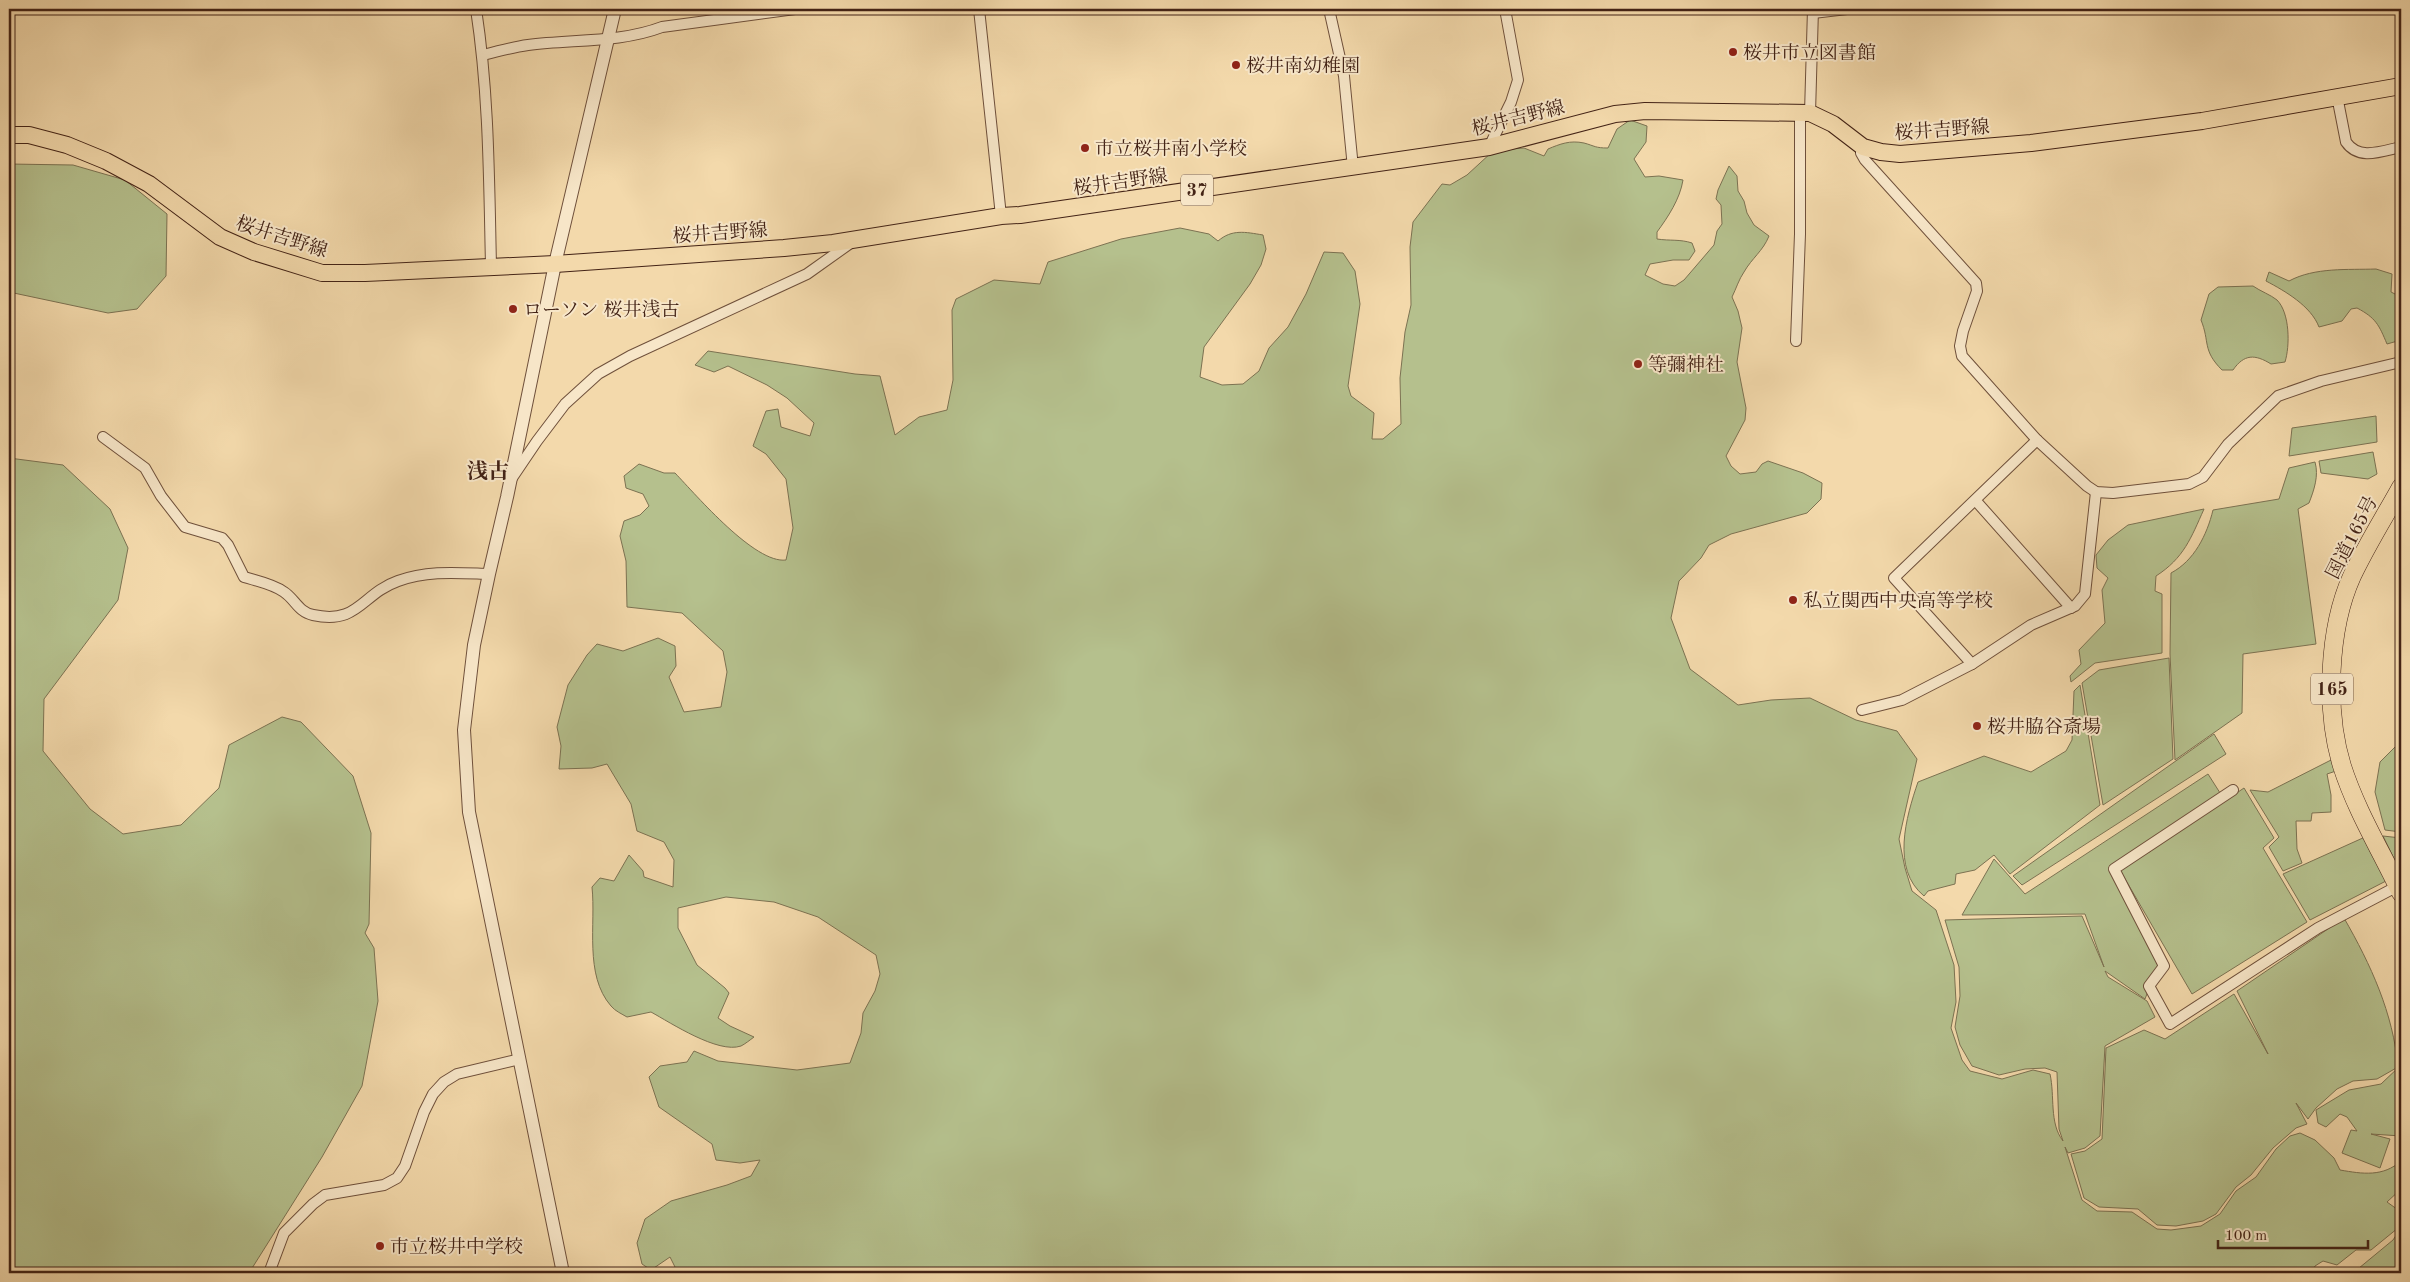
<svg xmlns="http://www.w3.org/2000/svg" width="2410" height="1282" viewBox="0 0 2410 1282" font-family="'Old Standard TT','Noto Serif JP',serif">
<rect width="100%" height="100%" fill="#f3d9ab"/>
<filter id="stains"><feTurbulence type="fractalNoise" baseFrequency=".004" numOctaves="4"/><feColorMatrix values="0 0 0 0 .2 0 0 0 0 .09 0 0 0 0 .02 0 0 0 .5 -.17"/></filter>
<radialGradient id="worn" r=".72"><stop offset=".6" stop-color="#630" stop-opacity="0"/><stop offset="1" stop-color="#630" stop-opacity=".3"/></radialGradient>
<g fill="#b5c08d" stroke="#7c7252">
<path d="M1630 120 1647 126 1646 142 1634 159 1645 177 1659 176 1683 180C1680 199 1668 217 1657 232V239C1670 241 1680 239 1692 243L1695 251 1689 260H1673L1650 264 1645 275 1663 284 1675 286 1684 280 1714 245 1717 231 1722 224 1721 205 1716 199 1718 190 1729 166 1737 176 1738 191 1744 201 1747 213 1754 225 1769 236C1763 251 1752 258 1744 272 1739 279 1736 289 1732 297L1738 311 1742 328 1737 362 1746 408 1745 420 1726 456 1731 466 1740 474 1756 472 1762 464 1768 461 1803 473 1822 483 1821 499 1807 513 1731 534 1709 545 1701 558 1679 581 1671 618 1690 669 1738 705 1771 700 1810 698 1856 720 1897 731 1917 759 1899 839 1905 868 1912 891 1936 910 1954 965 1956 1002 1951 1028 1962 1060 1970 1071 2002 1079 2033 1070 2050 1074C2055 1096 2049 1123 2063 1141L2059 1129 2057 1072 2045 1068 2025 1069 1999 1075 1972 1066 1960 1045 1955 1027 1960 996 1959 967 1945 920 2082 916 2104 967 2085 914 1962 915 1994 859 2025 894 2208 774 2222 796 2149 852 2244 788 2274 838 2263 848 2307 922 2192 994 2121 872 2160 960 2145 999 2105 971 2108 977 2147 1001 2155 1017 2105 1046 2100 1136 2085 1148 2068 1153 2065 1147 2082 1200 2097 1211 2132 1212 2157 1229 2171 1230 2201 1226 2220 1214 2236 1191 2256 1177 2276 1149 2290 1136 2300 1133 2315 1140 2334 1158 2340 1170C2363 1174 2383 1177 2401 1161V1189L2387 1202 2401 1212V1224L2398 1228 2371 1250H2356L2337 1265 2323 1261 2315 1266 2312 1273H678L670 1257 651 1270 642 1264 637 1243 645 1219 671 1201 727 1185 751 1176 760 1160 740 1163 716 1160 712 1144 659 1107 649 1077 660 1066 687 1062 694 1051 718 1061 797 1070 850 1063 861 1033 863 1013 875 991 880 974 876 955 818 917 774 902 726 897 678 908V928L697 965 725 988 729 993 718 1018 730 1026 754 1037C750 1040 745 1044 741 1046 718 1054 671 1023 651 1012L627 1017C622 1014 615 1011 611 1006 584 975 596 924 592 887L600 878 614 881 629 855 643 871 644 877 673 887 674 860 664 842 637 831 631 804 607 764 592 768 559 769 561 746 557 727 568 685 587 655 597 644 623 651 658 638 675 646 676 666 669 677 684 712 721 707 727 672 723 651 682 613 627 607 626 561 620 536 624 521 640 515 649 506 643 494 626 488 624 476 639 464 664 473H675C697 496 755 564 786 560L793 528 786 479 766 454 753 446 766 411 778 409 781 427 810 436 814 423 787 398 767 385 728 366 714 372 695 365 708 351 855 374 880 376 895 435 919 417 947 410 953 380 952 310 956 299 994 280 1040 284 1048 262 1121 239 1180 228 1209 234 1218 241C1232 229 1245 232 1263 235L1266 249 1261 265 1250 284 1204 347 1200 377 1222 385 1243 384 1259 371 1269 348 1288 327 1306 294 1324 252 1343 253 1355 271 1360 304 1348 386 1351 396 1374 413 1372 439H1383L1401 424 1400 378 1405 332 1411 305 1410 247 1413 222 1442 184 1450 185 1467 175 1492 152 1499 150 1524 148 1544 156 1548 149C1560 144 1570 140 1584 143 1595 146 1595 148 1608 148L1617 129Z"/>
<path d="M9 164 73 165 125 180 167 214 166 276 137 309 108 313 9 292Z"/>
<path d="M2376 269 2392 274 2391 292 2401 297V340L2387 344C2379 325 2376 318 2357 308L2351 309 2342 321 2319 327C2311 306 2285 291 2266 281L2269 272 2289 281C2315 267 2348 270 2376 269Z"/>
<path d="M2253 286C2260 291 2271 295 2277 300 2290 313 2290 346 2285 362L2271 364C2255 354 2244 354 2233 370H2222C2202 350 2210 342 2201 320L2209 294 2218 287Z"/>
<path d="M2376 416 2377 442 2289 456 2292 428Z"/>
<path d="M2373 452 2377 474 2368 479 2321 473 2319 461Z"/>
<path d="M9 458 63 465 110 509 128 548 118 600 44 699 43 751 90 809 123 834 181 825 219 788 229 745 282 717 301 722 353 776 371 833 369 924 365 933 374 948 378 1001 362 1086 322 1157 249 1273H9Z"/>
<path d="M2315 462C2319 476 2314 490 2309 503L2298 509 2316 644 2243 654 2242 713 2175 760 2170 654 2171 573C2194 561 2207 535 2213 510L2279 499 2289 468Z"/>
<path d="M2204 509C2191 538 2184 558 2156 576L2155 591 2162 594V653L2095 663 2071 682 2070 676 2081 664 2079 650 2105 623 2102 590 2108 578 2097 568 2096 555 2108 540 2128 525Z"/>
<path d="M2169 658 2173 759 2103 805 2082 683 2099 670Z"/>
<path d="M2080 685 2100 805 2010 874 1994 855 1975 870 1956 874 1955 884 1928 891 1924 896C1891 869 1906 817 1918 782L1984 756 2031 772 2066 751 2072 740 2074 691Z"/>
<path d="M2214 734 2226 754 2022 885 2013 876Z"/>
<path d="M2397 745H2401V832L2385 830 2375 792 2380 762Z"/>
<path d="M2333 759 2336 771 2327 774 2331 795V812L2312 813 2311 821H2296L2297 849 2302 863 2283 871 2269 847 2279 837 2250 790 2268 792Z"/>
<path d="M2383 836 2401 838V873Z"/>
<path d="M2365 837 2386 881 2310 920 2283 874Z"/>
<path d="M2344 918C2371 965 2393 1013 2398 1067L2377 1079 2353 1081 2337 1089 2316 1108 2308 1119 2296 1103 2307 1124 2296 1128 2273 1148 2251 1175 2236 1187 2216 1214 2203 1221 2176 1226 2157 1225 2138 1209 2099 1207 2084 1198 2071 1154 2085 1151 2102 1139 2106 1048 2144 1030 2165 1039 2234 994 2268 1054 2237 991Z"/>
<path d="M2401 1065V1136L2371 1134 2390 1139 2380 1168 2342 1153 2351 1130 2357 1131 2347 1117 2340 1114 2326 1127 2318 1123 2316 1110 2349 1090 2381 1084Z"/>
<path d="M2401 1228V1273H2353L2393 1240Z"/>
</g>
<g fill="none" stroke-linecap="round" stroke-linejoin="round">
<defs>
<g id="minor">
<path d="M476 9C489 94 489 179 491 266"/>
<path d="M979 9 1001 216"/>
<path d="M1329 9 1344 76 1353 168"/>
<path d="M1813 13 1847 9"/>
<path d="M483 55C498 51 513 47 528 45 572 39 620 43 662 27L795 9"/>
<path d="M2337 96 2346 142C2359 161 2382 151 2401 147"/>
<path d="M1810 113 1813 9"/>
<path d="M1489 147 1511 102 1518 80 1505 9"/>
<path d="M1863 147 1861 153 1865 160 1976 283 1977 291 1963 331 1960 346 1962 356 2037 440 2087 486 2096 492 2113 493 2189 484 2203 477 2228 444 2278 396 2321 381 2401 362"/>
<path d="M1796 341 1800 234V112"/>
<path d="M103 437 145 468 161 496 185 527 222 538 228 545 244 577C257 581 273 584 284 592 295 599 298 612 313 615 359 625 361 594 398 581 428 570 458 573 489 574"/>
<path d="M2037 440 1894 578 1972 664 2031 625 2075 606 2085 594 2096 492"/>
<path d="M512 478 537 441 565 404 598 374 630 356 807 274 852 242"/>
<path d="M1976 501 2071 608"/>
<path d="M1862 710 1902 700 1972 664"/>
<path d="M2233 790 2114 869 2164 966 2149 986 2170 1024 2318 928 2398 886"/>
<path d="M269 1273 284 1233 313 1204 325 1195 384 1185 397 1178 405 1166 424 1112 433 1094 444 1082 457 1074 520 1059"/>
</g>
<path id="tertiary" d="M563 1273 469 812 464 730 474 645 489 574 507 497 555 264 615 9"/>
<path id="primary" d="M9 135H29L67 145 106 161 149 184 220 237 254 252 322 273H365L555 264 784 248 833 243 1001 216 1020 215 1489 147 1615 114 1645 111 1810 113 1833 124 1863 147 1881 152 1900 154 2031 143 2202 121 2401 86"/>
<path id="trunk" d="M2401 487C2385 516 2366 546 2352 576 2328 629 2325 711 2342 766 2356 810 2381 851 2401 893"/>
</defs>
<use href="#minor" stroke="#6f503b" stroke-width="12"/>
<use href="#tertiary" stroke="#6f503b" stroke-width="14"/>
<use href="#primary" stroke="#432316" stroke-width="18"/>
<use href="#trunk" stroke="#432316" stroke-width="19"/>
<use href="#minor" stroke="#f7e6c8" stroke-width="10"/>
<use href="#tertiary" stroke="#f7e6c8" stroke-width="12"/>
<use href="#primary" stroke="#f3d9ab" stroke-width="16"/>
<use href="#trunk" stroke="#f3d9ab" stroke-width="18"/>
</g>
<g fill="#8f2418" stroke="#f7e6c8" stroke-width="2">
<circle cx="1733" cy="52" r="5"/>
<circle cx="1236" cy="65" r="5"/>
<circle cx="1085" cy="148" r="5"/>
<circle cx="513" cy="309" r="5"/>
<circle cx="1638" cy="364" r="5"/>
<circle cx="1793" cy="600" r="5"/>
<circle cx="1977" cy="726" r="5"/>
<circle cx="380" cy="1246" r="5"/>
</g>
<g text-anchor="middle" stroke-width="4" stroke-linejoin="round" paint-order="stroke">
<g fill="#f7e6c8" stroke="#795e4b" stroke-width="1">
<rect x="1181" y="174.5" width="32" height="31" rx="4"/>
<rect x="2311" y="673.5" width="42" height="31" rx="4"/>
</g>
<g font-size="18" font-weight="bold" fill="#432316">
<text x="1197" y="196">37</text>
<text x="2332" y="695">165</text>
</g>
<g font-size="19" fill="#432316" stroke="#f7e6c8" text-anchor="start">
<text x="1743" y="59">桜井市立図書館</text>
<text x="1246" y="72">桜井南幼稚園</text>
<text x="1095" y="155">市立桜井南小学校</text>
<text x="523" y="316">ローソン 桜井浅古</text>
<text x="1648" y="371">等彌神社</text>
<text x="1803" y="607">私立関西中央高等学校</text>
<text x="1987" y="733">桜井脇谷斎場</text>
<text x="390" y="1253">市立桜井中学校</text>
</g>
<g font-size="19" fill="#432316" stroke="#f7e6c8">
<text transform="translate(1518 117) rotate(-14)" y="7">桜井吉野線</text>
<text transform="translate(1942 129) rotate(-4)" y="7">桜井吉野線</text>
<text transform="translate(1120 181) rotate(-8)" y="7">桜井吉野線</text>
<text transform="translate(720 232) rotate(-4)" y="7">桜井吉野線</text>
<text transform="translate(282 236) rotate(18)" y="7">桜井吉野線</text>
<text transform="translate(2351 537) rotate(-63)" y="7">国道165号</text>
</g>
<g font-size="21" font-weight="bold" fill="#432316" stroke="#f7e6c8">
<text x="488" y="478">浅古</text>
</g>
</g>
<rect width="2410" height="1282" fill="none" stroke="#f3d9ab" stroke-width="30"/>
<rect x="10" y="10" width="2390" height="1262" fill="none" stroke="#432316" stroke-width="2.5"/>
<rect x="15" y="15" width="2380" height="1252" fill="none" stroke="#432316"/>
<path d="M2218 1240v8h150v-8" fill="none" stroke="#432316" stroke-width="2.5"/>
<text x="2225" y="1240" font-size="15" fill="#432316" stroke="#f7e6c8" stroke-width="4" paint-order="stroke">100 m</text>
<rect width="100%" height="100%" filter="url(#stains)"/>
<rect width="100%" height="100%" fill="url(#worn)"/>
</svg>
